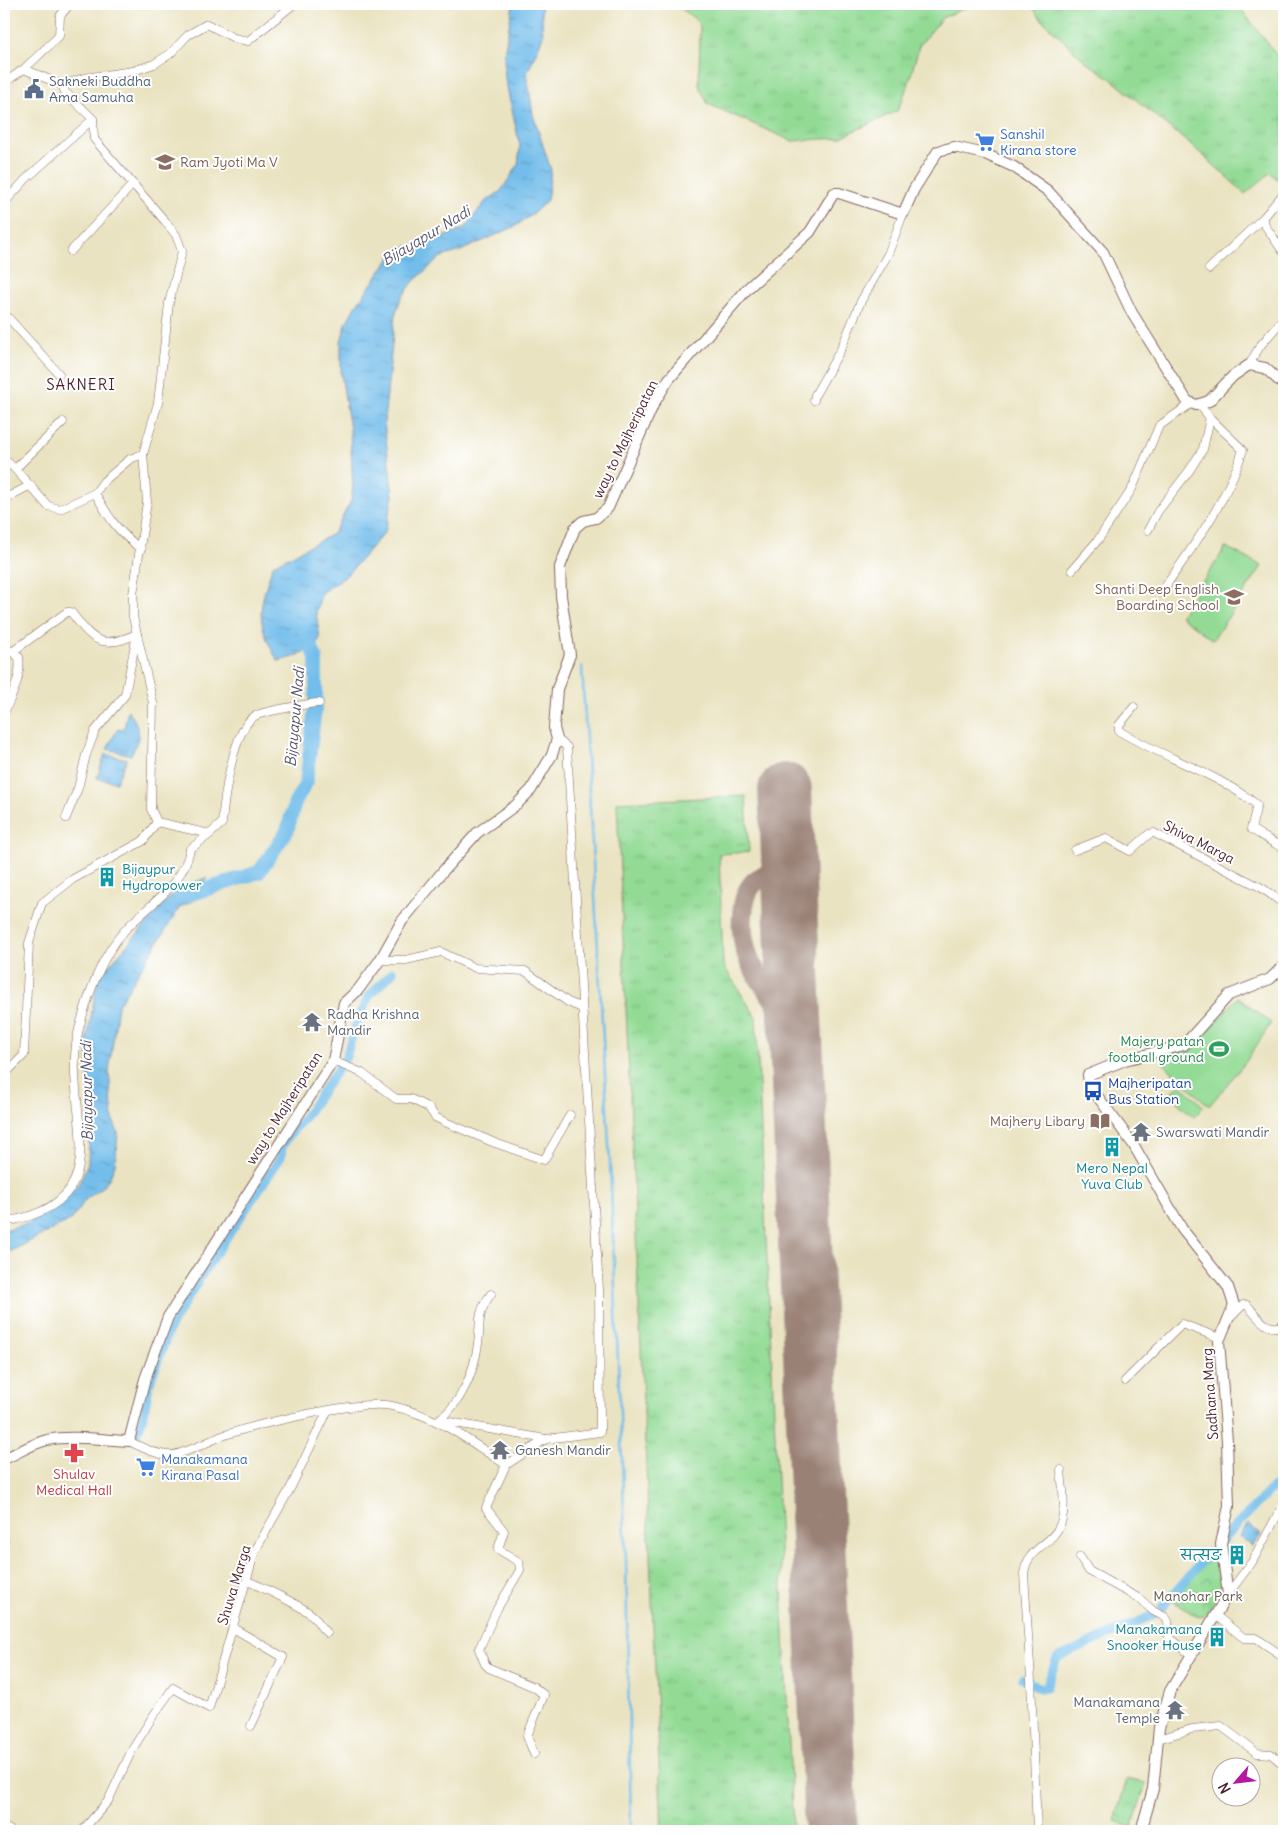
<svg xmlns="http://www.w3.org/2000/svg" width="1288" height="1835" viewBox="0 0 1288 1835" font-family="Delius,'Playpen Sans Deva',sans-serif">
<defs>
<pattern id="grass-tufts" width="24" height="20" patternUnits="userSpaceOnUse" patternTransform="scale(1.25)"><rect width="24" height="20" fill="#93db95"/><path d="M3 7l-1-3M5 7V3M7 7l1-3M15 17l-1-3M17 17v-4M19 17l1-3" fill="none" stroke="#80bc81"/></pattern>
<pattern id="park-crowns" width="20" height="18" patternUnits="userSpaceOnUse" patternTransform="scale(1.25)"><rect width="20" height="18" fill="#93db95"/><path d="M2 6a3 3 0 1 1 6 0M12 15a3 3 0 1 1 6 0" fill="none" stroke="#80bc81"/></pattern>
<pattern id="water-ripples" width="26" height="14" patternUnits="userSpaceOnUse" patternTransform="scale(1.25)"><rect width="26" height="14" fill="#72bdeb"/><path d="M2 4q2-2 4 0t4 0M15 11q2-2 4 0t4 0" fill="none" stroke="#6099bf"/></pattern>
</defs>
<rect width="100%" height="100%" fill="#fff"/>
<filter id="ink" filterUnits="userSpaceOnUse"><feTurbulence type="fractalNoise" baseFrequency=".02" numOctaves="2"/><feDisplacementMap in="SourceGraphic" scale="10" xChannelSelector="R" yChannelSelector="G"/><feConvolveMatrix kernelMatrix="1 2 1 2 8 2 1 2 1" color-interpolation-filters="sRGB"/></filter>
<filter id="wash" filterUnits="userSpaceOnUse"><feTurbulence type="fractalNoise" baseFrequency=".0096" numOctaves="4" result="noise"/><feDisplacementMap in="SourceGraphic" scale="20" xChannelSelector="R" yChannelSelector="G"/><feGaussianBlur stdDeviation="1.12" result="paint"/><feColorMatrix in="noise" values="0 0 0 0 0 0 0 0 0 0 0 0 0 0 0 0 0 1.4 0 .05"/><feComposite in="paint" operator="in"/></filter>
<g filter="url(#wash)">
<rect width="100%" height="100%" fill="#eae3c1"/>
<g fill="url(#grass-tufts)" stroke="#6e7d60">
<path d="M677 4H974L942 18 919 46 908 86 897 111 839 138 792 141 708 104 699 85 700 27C696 16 683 13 677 4Z"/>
<path d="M1030 4H1237L1284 64V184L1270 173 1245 194 1205 157 1110 78 1086 62 1042 20Z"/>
<path d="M746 796 749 852 719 854 723 965 756 1017 793 1831H662L617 802Z"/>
</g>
<g fill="url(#park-crowns)" stroke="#6e7d60">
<path d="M1215 1552 1221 1592 1203 1617 1196 1616 1173 1601Z"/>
<path d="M1127 1779 1146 1783 1132 1828 1115 1821Z"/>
</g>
<g fill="#93db95" stroke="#6e7d60">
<path d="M1226 547 1262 566 1213 640 1180 616Z"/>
<path d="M1238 997 1271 1023 1245 1063 1209 1106 1162 1062 1173 1053 1195 1046Z"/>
<path d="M1180 1084 1204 1107 1194 1117 1169 1095Z"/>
</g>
<g fill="url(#water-ripples)" stroke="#5e6e8b">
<path d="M513 4H541L543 36 527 74 533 115 551 170 547 200 533 214 514 227 458 252 441 257 414 281 401 298 395 315 384 422 393 496 385 532 345 577 322 592 316 612 320 639C307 654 296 657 278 661 254 619 259 608 273 565L333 534 351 501 353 488 350 430 341 374V342L346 323 355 307 392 255 403 248 449 235 466 227 485 202 501 191 518 165 520 146 505 79 504 54Z"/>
<path d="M128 710C141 730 142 733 131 755L107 749 117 730 124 728Z"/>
<path d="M105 754 127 759 116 782 97 778Z"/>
<path d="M206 878 204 895 180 907 118 1005 109 1071 113 1120 118 1133 115 1164 110 1177 102 1188 86 1199 72 1219 4 1255V1230L27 1224 60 1205 80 1182 88 1163 90 1103 87 1038 98 978 177 889Z"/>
<path d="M1248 1524 1261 1535 1252 1546 1239 1536Z"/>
</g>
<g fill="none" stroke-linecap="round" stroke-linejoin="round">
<path stroke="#72bdeb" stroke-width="2.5" d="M582 667 610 1163 626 1561 631 1831"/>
<g stroke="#72bdeb" stroke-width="9">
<path d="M135 1440 144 1413 149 1385 170 1327 204 1271 281 1157 282 1147 289 1135 304 1118 346 1057 354 1030 369 996 393 972"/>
<path d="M1162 1607 1204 1559 1284 1476"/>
<path d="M1023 1679 1042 1689 1046 1688 1057 1658 1153 1615"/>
</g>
<path stroke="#72bdeb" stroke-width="14" d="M186 896 259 872 287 831 295 803 306 783 316 700V658L305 631"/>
<path stroke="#9a8176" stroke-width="21" d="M792 951C796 927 820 897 791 879 783 873 772 872 762 877 737 888 740 935 748 957 757 981 779 1001 790 1025 795 1034 795 1045 797 1055"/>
<path stroke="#9a8176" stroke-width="54" d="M785 790 831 1831"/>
</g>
</g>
<g filter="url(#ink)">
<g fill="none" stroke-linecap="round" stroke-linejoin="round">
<defs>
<g id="minor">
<path d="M24 69 59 36 60 16 70 4"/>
<path d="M4 83 24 69 62 85 84 78 133 71 154 64 170 54 188 35 207 24 234 38 248 41 294 4"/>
<path d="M62 85 65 92 93 119 94 139 165 221 176 235 182 251 169 303 158 403 143 454 147 502 133 594V617L137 634 125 695 95 731 86 755 78 788 66 818"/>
<path d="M4 203 27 178 93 119"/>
<path d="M1264 217 1284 193"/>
<path d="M71 251 133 184"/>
<path d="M1209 269 1264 217V224L1284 253"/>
<path d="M4 313 59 374"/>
<path d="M1249 365 1260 346 1284 318"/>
<path d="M814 400 815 395 841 349 861 301 888 254 903 214"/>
<path d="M63 422 15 469 48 506 60 509 95 493 104 481 130 459 143 454"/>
<path d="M4 459 15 469"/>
<path d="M95 493C109 518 117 531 141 549"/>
<path d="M4 499 31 485"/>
<path d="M1148 530 1158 511 1189 471 1203 449 1210 418"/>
<path d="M1072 570 1098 540 1132 489 1159 426 1192 403"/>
<path d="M1161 593C1192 547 1226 504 1243 450L1210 418 1199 404"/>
<path d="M4 646 19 657C22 677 12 695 4 713"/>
<path d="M12 652 67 612H71C93 641 100 650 137 634L153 703 151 809 157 822 210 834 222 823C224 799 233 728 255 716 261 712 311 703 319 703"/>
<path d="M1134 707 1119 725V731C1164 758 1215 772 1257 805L1251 829 1284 849"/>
<path d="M1075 850 1106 838 1130 851 1149 834 1154 833 1262 888 1284 904"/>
<path d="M380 960H406L441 952 475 968 525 971 568 1002 582 1008"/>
<path d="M333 1061 362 1073 396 1099H411L429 1108 435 1117 445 1122 495 1143 544 1160 570 1115"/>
<path d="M4 1075 24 1055 29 943 42 903 73 879 143 841 157 822"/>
<path d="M4 1222C129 1202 58 1108 79 1029 88 995 101 956 125 930 148 905 184 885 190 849L210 834"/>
<path d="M491 1294C476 1314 481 1323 478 1344 474 1372 461 1405 438 1420L546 1439"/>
<path d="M1230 1318 1243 1305H1247C1257 1316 1268 1335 1284 1324"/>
<path d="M1125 1381 1182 1324 1220 1338"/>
<path d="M129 1441C141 1447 158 1456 172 1455 188 1453 210 1440 225 1435 259 1424 360 1399 392 1406 438 1416 468 1440 506 1465L546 1439 600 1432 599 1290 567 747 557 739"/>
<path d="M506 1465 486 1508 504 1531 498 1549 519 1562 520 1570 497 1609 479 1649 485 1664 489 1668 534 1687 544 1695 527 1736 534 1754"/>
<path d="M4 1540V1542"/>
<path d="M1080 1557 1089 1571 1140 1599 1153 1611 1165 1617 1168 1621 1169 1637 1190 1654"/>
<path d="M247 1581C260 1586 307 1608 315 1618 320 1624 320 1628 327 1633"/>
<path d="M1228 1594 1252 1562 1284 1503"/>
<path d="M1215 1615 1244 1638H1256L1284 1657"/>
<path d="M233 1628 283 1657 251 1726"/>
<path d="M1158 1739 1192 1729 1221 1726 1257 1753 1271 1754 1284 1765"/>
<path d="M4 1827 11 1831"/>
<path d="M82 1831 108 1801 132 1750 153 1716 173 1688 209 1708 255 1551 291 1487 327 1412"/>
<path d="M1037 1831 1031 1680 1024 1574C1027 1547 1051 1546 1060 1525 1067 1509 1062 1486 1061 1470"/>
</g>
<g id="major">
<path d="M4 1459C18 1453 31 1444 47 1440 71 1435 104 1440 129 1441L145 1379 168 1317 333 1061 344 1003 358 990 380 960 402 921 444 870 477 833 516 805 531 790 552 755 557 739 554 728 557 689 570 655 561 596 560 567 575 528 583 521 596 518 608 508 654 403 669 379 748 288 810 232 834 193H839L903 214 914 189 938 151 954 147 985 154 1014 167 1048 191 1103 252 1132 313 1187 401 1196 405 1209 401 1233 376 1249 365 1265 368 1284 385"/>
<path d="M1141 1831 1153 1789 1159 1728 1170 1691 1228 1594 1221 1544 1229 1506 1227 1441 1219 1341 1234 1305 1228 1287 1182 1229 1133 1144 1089 1085 1088 1075 1125 1060 1184 1045 1229 995 1270 979 1284 965"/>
</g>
</defs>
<use href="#minor" stroke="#826460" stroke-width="9"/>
<use href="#major" stroke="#826460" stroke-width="12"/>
<use href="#minor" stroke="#fff" stroke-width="8"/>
<use href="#major" stroke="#fff" stroke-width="10"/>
</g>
</g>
<defs>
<symbol id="civic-bare" viewBox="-9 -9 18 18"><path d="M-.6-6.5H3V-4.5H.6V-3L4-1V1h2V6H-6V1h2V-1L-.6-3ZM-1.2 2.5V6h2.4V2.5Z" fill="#5c6f8a" stroke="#fff" stroke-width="2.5" paint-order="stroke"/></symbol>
<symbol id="supermarket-bare" viewBox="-9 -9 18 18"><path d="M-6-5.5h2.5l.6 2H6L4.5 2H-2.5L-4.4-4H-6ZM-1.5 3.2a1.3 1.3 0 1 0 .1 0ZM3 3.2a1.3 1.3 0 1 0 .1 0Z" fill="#3f7fe0" stroke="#fff" stroke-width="2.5" paint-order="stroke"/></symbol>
<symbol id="school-bare" viewBox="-9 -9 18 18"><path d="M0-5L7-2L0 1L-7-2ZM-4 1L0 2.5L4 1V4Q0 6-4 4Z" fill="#8d6e63" stroke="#fff" stroke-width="2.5" paint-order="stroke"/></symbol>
<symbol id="building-bare" viewBox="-9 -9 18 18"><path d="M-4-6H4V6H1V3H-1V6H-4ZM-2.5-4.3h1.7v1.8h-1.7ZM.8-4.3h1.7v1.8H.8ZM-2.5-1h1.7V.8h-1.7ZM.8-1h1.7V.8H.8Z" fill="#0f9aa8" stroke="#fff" stroke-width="2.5" paint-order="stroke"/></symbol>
<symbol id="temple-bare" viewBox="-9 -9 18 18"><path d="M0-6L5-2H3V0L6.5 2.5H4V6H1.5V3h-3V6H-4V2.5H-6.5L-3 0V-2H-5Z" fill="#6b7280" stroke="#fff" stroke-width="2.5" paint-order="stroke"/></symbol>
<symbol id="stadium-bare" viewBox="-9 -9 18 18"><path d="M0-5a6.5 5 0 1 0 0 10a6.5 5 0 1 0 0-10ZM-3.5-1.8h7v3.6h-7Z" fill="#2e9e5b" stroke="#fff" stroke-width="2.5" paint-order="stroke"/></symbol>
<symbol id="bus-bare" viewBox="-9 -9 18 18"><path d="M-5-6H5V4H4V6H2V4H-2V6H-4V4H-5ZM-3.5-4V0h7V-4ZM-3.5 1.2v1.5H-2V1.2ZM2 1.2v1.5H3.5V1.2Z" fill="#1a4fb4" stroke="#fff" stroke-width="2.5" paint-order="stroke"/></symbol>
<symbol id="library-bare" viewBox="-9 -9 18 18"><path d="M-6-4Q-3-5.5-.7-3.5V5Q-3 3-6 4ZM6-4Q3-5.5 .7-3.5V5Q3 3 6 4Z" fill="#8d6e63" stroke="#fff" stroke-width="2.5" paint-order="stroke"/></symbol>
<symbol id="pharmacy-bare" viewBox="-9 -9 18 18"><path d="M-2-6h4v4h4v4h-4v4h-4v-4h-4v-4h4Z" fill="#e0444e" stroke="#fff" stroke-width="2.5" paint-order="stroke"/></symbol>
</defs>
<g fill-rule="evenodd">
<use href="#civic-bare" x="20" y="75" width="28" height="28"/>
<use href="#supermarket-bare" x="971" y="128" width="28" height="28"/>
<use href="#school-bare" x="151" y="148" width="28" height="28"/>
<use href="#school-bare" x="1220" y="583" width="28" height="28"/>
<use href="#building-bare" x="93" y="863" width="28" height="28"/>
<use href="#temple-bare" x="298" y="1008" width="28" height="28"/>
<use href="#stadium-bare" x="1205" y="1035" width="28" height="28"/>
<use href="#bus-bare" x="1079" y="1077" width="28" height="28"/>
<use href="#library-bare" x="1086" y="1107" width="28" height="28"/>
<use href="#temple-bare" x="1127" y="1118" width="28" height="28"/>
<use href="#building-bare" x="1098" y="1133" width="28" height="28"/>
<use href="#temple-bare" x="486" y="1436" width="28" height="28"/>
<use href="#pharmacy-bare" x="60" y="1439" width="28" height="28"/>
<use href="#supermarket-bare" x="132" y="1453" width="28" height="28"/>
<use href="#building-bare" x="1223" y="1541" width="28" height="28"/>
<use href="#building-bare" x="1203" y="1623" width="28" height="28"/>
<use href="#temple-bare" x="1161" y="1696" width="28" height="28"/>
</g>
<g text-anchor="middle" stroke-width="4" stroke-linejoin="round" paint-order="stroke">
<g font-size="14" fill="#4e5e75" stroke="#fff" text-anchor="start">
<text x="49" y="86">Sakneki Buddha<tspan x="49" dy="16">Ama Samuha</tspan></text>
</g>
<g font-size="14" fill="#366cbe" stroke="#fff" text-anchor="start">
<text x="1000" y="139">Sanshil<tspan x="1000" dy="16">Kirana store</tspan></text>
<text x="161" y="1464">Manakamana<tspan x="161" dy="16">Kirana Pasal</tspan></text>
</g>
<g font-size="14" fill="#785e54" stroke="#fff" text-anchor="end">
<text x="180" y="167" text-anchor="start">Ram Jyoti Ma V</text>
<text x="1219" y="594">Shanti Deep English<tspan x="1219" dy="16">Boarding School</tspan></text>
<text x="1085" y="1126">Majhery Libary</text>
</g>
<g font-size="14" fill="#4a1f2b" stroke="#fff">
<text transform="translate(625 439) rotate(-64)" y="5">way to Majheripatan</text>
<text transform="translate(1199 842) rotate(27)" y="5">Shiva Marga</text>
<text transform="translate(284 1108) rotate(-58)" y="5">way to Majheripatan</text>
<text transform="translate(1210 1394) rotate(-94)" y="5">Sadhana Marg</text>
<text transform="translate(234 1585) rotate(-73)" y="5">Shuva Marga</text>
</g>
<g font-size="14" fill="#0d838f" stroke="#fff" text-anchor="end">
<text x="122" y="874" text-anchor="start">Bijaypur<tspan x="122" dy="16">Hydropower</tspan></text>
<text x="1112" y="1173" text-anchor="middle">Mero Nepal<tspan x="1112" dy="16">Yuva Club</tspan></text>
<text x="1222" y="1560">सत्सङ</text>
<text x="1202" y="1634">Manakamana<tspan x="1202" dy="16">Snooker House</tspan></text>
</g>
<g font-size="14" fill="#5b616d" stroke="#fff" text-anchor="start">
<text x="327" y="1019">Radha Krishna<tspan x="327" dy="16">Mandir</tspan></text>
<text x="1156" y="1137">Swarswati Mandir</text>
<text x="515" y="1455">Ganesh Mandir</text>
<text x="1160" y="1707" text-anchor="end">Manakamana<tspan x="1160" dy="16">Temple</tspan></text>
</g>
<g font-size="14" fill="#27864d" stroke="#fff" text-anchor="end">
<text x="1204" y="1046">Majery patan<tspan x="1204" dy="16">football ground</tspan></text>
</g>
<g font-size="14" fill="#164399" stroke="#fff" text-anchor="start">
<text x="1108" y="1088">Majheripatan<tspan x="1108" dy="16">Bus Station</tspan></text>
</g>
<g font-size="14" fill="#be3a42" stroke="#fff">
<text x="74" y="1479">Shulav<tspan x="74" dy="16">Medical Hall</tspan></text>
</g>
<g font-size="14" fill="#60574b" stroke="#fff">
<text x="1198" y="1601">Manohar Park</text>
</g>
<g font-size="15" font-style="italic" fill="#58566e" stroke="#fff">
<text transform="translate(426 236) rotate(-31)" y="5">Bijayapur Nadi</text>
<text transform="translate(295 717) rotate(-85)" y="5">Bijayapur Nadi</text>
<text transform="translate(87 1091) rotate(-91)" y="5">Bijayapur Nadi</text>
</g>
<g font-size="15" letter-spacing="1" fill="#4a1f2b" stroke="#fff">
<text x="81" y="390">SAKNERI</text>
</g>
</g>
<rect width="1288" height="1835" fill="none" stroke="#fff" stroke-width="20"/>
<g transform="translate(1236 1782) rotate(242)"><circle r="24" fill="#ffffff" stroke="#b7a5aa"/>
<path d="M0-4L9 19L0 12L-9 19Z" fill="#b5179e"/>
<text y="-8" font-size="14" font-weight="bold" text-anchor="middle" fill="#4a1f2b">N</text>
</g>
</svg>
